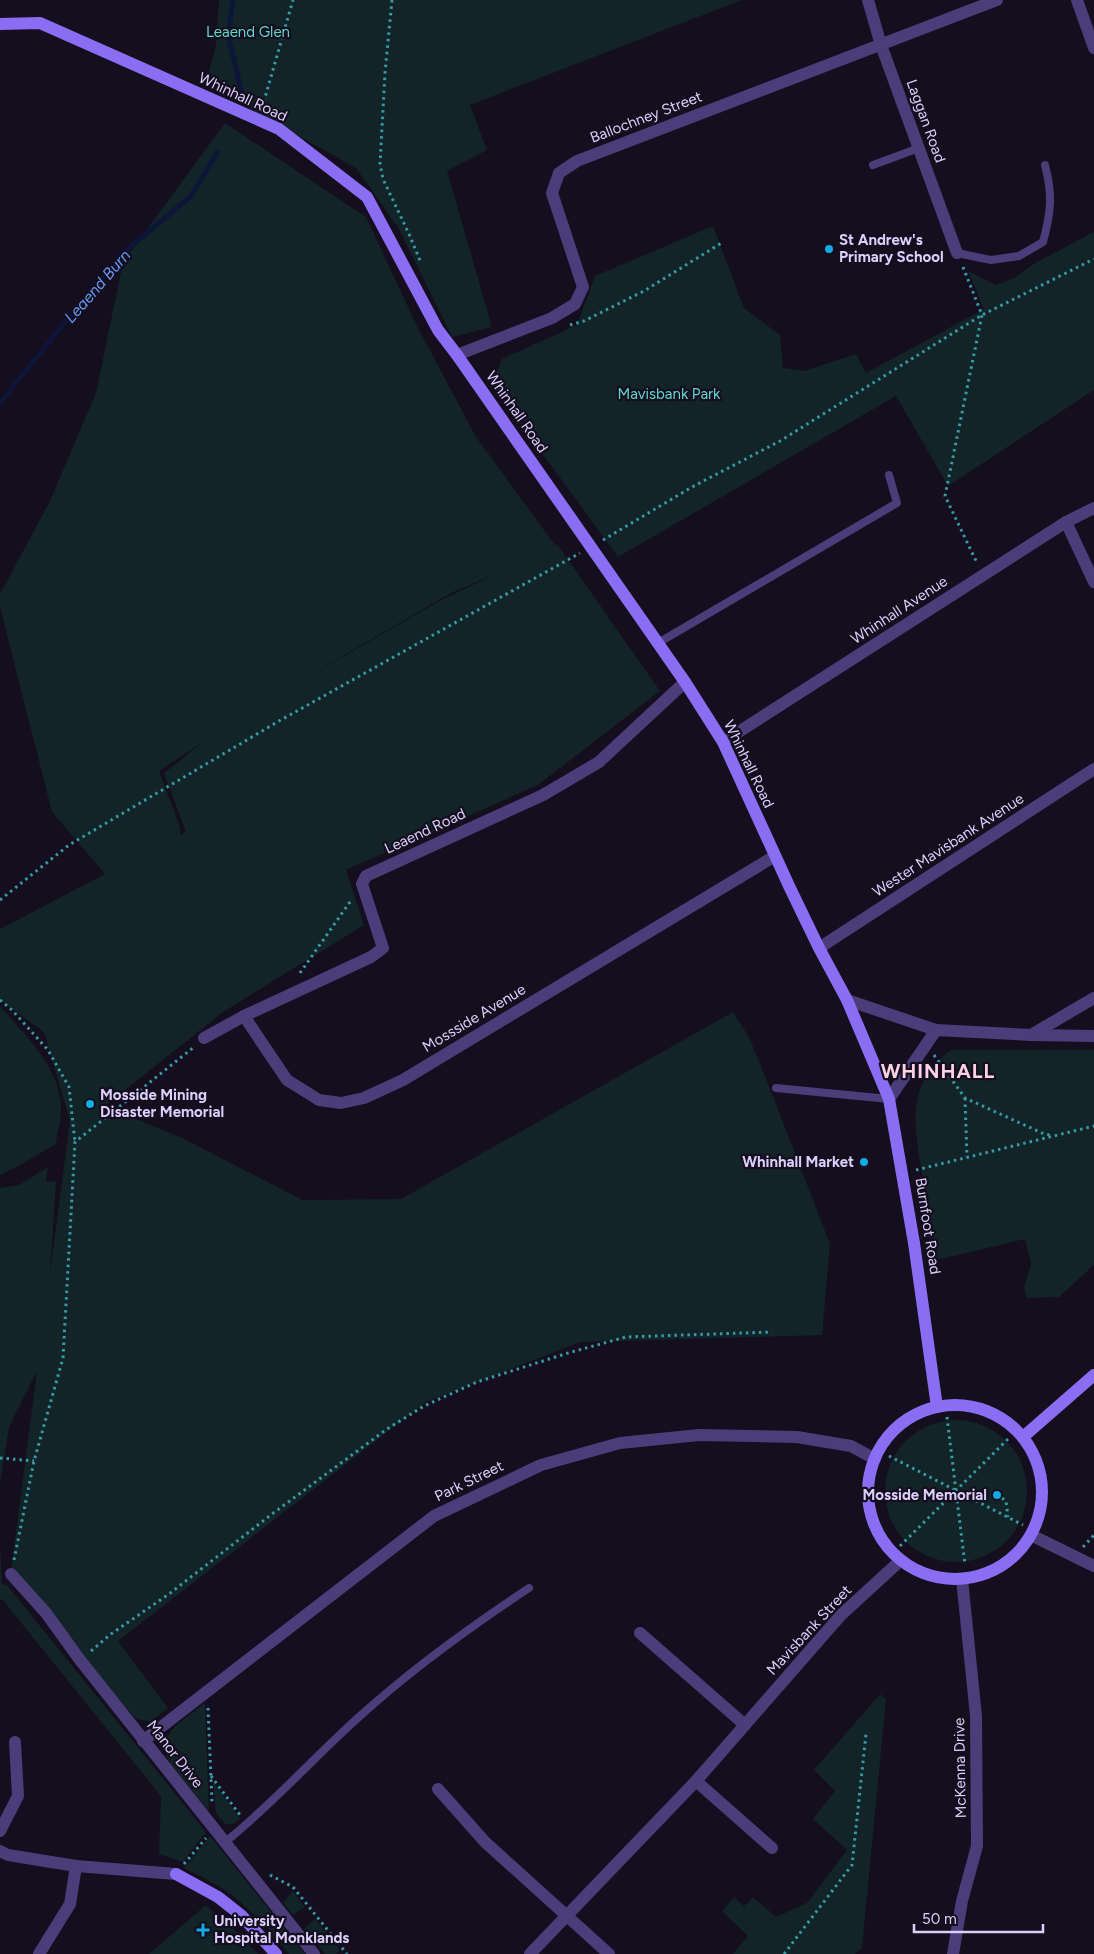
<svg xmlns="http://www.w3.org/2000/svg" width="1094" height="1954" viewBox="0 0 1094 1954" font-family="Figtree,sans-serif">
<rect width="100%" height="100%" fill="#140e1e"/>
<g fill="#122428" fill-rule="evenodd">
<path d="M219 0H742L470 105 487 150 447 171 492 327 452 337 399 229 356 168 206 84 216 44Z"/>
<path d="M225 123 366 217 416 324 476 437 555 545 557 544 660 691 538 785 346 870 364 925 223 1012 105 1106 182 1138 303 1200 401 1199 733 1012 749 1037 769 1086 830 1244 822 1335 580 1342 426 1402 118 1641 168 1708 150 1722 137 1719 131 1714 11 1571 37 1371 9 1427 0 1484V1188L19 1185 48 1167 46 1182 56 1181 50 1273 70 1121 44 1032 0 1000V929L105 874 52 812 0 607V594L50 501 96 393 123 262ZM498 573 443 599 252 709 451 593ZM204 741 164 773 186 832 180 835V827L159 771Z"/>
<path d="M713 226 744 308 780 335 783 368 804 371 856 354 866 373 984 309 968 271 996 285 1014 278 1035 263 1094 232V390L948 486 896 396 618 557 492 385 502 359 577 325 595 276Z"/>
<path d="M0 1006C24 1034 59 1066 61 1106 62 1118 57 1132 56 1144L20 1165 0 1175Z"/>
<path d="M951 1050H1094V1265L1059 1297 1026 1298 1024 1287 1031 1264 1025 1239 936 1260C931 1233 927 1206 923 1179 915 1129 903 1085 951 1050Z"/>
<circle cx="956" cy="1491" r="71"/>
<path d="M0 1544 2 1584 7 1585 206 1832 183 1862 159 1854 161 1796 2 1599 0 1600Z"/>
<path d="M880 1694 886 1699 862 1948 855 1954H733L748 1936 722 1911 734 1897 744 1906 753 1897 776 1917 807 1903 847 1850 813 1819 835 1791 814 1770Z"/>
<path d="M205 1703 209 1812 170 1763C153 1734 184 1720 205 1703Z"/>
<path d="M213 1781 240 1819 233 1824H225L216 1813Z"/>
<path d="M210 1836 305 1954H289C271 1933 253 1912 232 1895 217 1884 200 1876 184 1868Z"/>
<path d="M293 1891 305 1907 293 1915 283 1903Z"/>
<path d="M206 1905 242 1937 258 1954H149Z"/>
<path d="M315 1919 340 1950 336 1954H325L304 1928Z"/>
</g>
<g fill="none" stroke-linecap="round" stroke-linejoin="round">
<g stroke="#0d1538" stroke-width="5">
<path d="M233 0 228 35 243 98"/>
<path d="M0 403 118 257 190 197 218 152"/>
</g>
<g stroke="#379aa7" stroke-width="3" stroke-dasharray="2.5 4" stroke-linecap="butt">
<path d="M392 0 385 73 380 164 383 179 409 234 421 263"/>
<path d="M262 108 293 0"/>
<path d="M963 267 982 315 945 496 977 563"/>
<path d="M570 325 584 321 644 291 723 242"/>
<path d="M603 540 692 487 780 441 982 315 1094 259"/>
<path d="M0 900 69 845 279 721 580 553"/>
<path d="M300 973 352 899"/>
<path d="M0 1000 12 1010 48 1050 69 1087 75 1142"/>
<path d="M934 1055 965 1098 1042 1133 1053 1136"/>
<path d="M965 1098 967 1157"/>
<path d="M916 1170 1094 1126"/>
<path d="M947 1417 965 1565"/>
<path d="M889 1456 1023 1525"/>
<path d="M0 1458 34 1461"/>
<path d="M1002 1498 1006 1501 1008 1517"/>
<path d="M900 1546 1009 1438"/>
<path d="M1083 1547 1094 1535"/>
<path d="M14 1560 34 1461 63 1358 75 1142 194 1047"/>
<path d="M91 1651 111 1634 169 1594 272 1514 387 1429 424 1406 477 1382 568 1353 626 1337 772 1332"/>
<path d="M208 1708 212 1802"/>
<path d="M211 1776 240 1815"/>
<path d="M184 1864 206 1838"/>
<path d="M270 1875 293 1887 347 1954"/>
<path d="M784 1954 852 1865 866 1734"/>
</g>
<g stroke="#4a3d7a" stroke-width="8">
<path d="M873 165 919 148"/>
<path d="M957 253 991 260 1019 256 1043 242C1051 212 1053 196 1045 165"/>
<path d="M658 643 897 503 889 475"/>
<path d="M776 1088 889 1099"/>
<path d="M224 1843C273 1804 314 1757 360 1716 413 1668 470 1627 529 1588"/>
</g>
<g stroke="#4a3d7a" stroke-width="12">
<path d="M868 0 881 45 957 253"/>
<path d="M1077 0 1094 48"/>
<path d="M457 355 552 318 575 304 583 287 552 193 559 173 577 161 997 0"/>
<path d="M1066 522 1094 582"/>
<path d="M723 742 1066 522 1094 508"/>
<path d="M819 948 1094 769"/>
<path d="M847 1000 936 1030 1031 1035 1094 1036"/>
<path d="M244 1016 371 957 383 948 362 884 366 876 543 795 599 762 685 682"/>
<path d="M1031 1035 1094 998"/>
<path d="M204 1038 244 1016 287 1080 319 1100 341 1103 364 1098 403 1080 775 856"/>
<path d="M889 1099 936 1030"/>
<path d="M1031 1535 1094 1566"/>
<path d="M11 1574 46 1613 80 1660 314 1954"/>
<path d="M640 1633 745 1725"/>
<path d="M143 1741 434 1516 541 1465 620 1443 699 1435 797 1437 851 1446 875 1459"/>
<path d="M696 1781 772 1848"/>
<path d="M438 1789 485 1842 609 1954"/>
<path d="M0 1831 18 1796 15 1742"/>
<path d="M0 1851 8 1855 76 1866 176 1874"/>
<path d="M39 1954 70 1904 76 1866"/>
<path d="M530 1954 696 1781 841 1615 901 1560"/>
<path d="M953 1954 962 1901 977 1846 976 1716 962 1579"/>
</g>
<g stroke="#896ef3" stroke-width="12">
<path d="M0 24 40 23 279 129 367 197 438 330 457 355 685 682 723 742 790 888 819 948 847 1000 889 1099 914 1243 937 1407"/>
<circle cx="955" cy="1492" r="87"/>
<path d="M1023 1437 1094 1375"/>
<path d="M176 1874 218 1897 242 1916 276 1954"/>
</g>
</g>
<g fill="#12a9e4" stroke="#140e1e" stroke-width="2">
<circle cx="829" cy="249" r="5"/>
<circle cx="90" cy="1104" r="5"/>
<circle cx="864" cy="1162" r="5"/>
<circle cx="997" cy="1495" r="5"/>
<path d="M200.5 1922.5h5v5h5v5h-5v5h-5v-5h-5v-5h5z"/>
</g>
<g text-anchor="middle" stroke-width="4.5" stroke-linejoin="round" paint-order="stroke">
<g font-size="15" fill="#62d5cd" stroke="#140e1e">
<text x="248" y="37">Leaend Glen</text>
<text x="669" y="399">Mavisbank Park</text>
</g>
<g font-size="15" fill="#dccffb" stroke="#140e1e">
<text transform="translate(243 97) rotate(25)" y="5">Whinhall Road</text>
<text transform="translate(646 117) rotate(-21)" y="5">Ballochney Street</text>
<text transform="translate(926 121) rotate(70)" y="5">Laggan Road</text>
<text transform="translate(517 412) rotate(55)" y="5">Whinhall Road</text>
<text transform="translate(899 610) rotate(-33)" y="5">Whinhall Avenue</text>
<text transform="translate(749 764) rotate(64)" y="5">Whinhall Road</text>
<text transform="translate(425 831) rotate(-25)" y="5">Leaend Road</text>
<text transform="translate(948 845) rotate(-33)" y="5">Wester Mavisbank Avenue</text>
<text transform="translate(474 1018) rotate(-31)" y="5">Mossside Avenue</text>
<text transform="translate(928 1226) rotate(81)" y="5">Burnfoot Road</text>
<text transform="translate(469 1481) rotate(-26)" y="5">Park Street</text>
<text transform="translate(809 1630) rotate(-47)" y="5">Mavisbank Street</text>
<text transform="translate(175 1754) rotate(52)" y="5">Manor Drive</text>
<text transform="translate(960 1768) rotate(-91)" y="5">McKenna Drive</text>
</g>
<g font-size="15" font-weight="bold" fill="#dccffb" stroke="#140e1e" text-anchor="start">
<text x="839" y="245">St Andrew's<tspan x="839" dy="17">Primary School</tspan></text>
<text x="100" y="1100">Mosside Mining<tspan x="100" dy="17">Disaster Memorial</tspan></text>
<text x="854" y="1167" text-anchor="end">Whinhall Market</text>
<text x="987" y="1500" text-anchor="end">Mosside Memorial</text>
<text x="214" y="1926">University<tspan x="214" dy="17">Hospital Monklands</tspan></text>
</g>
<g font-size="16" font-style="italic" fill="#6598f3" stroke="#140e1e">
<text transform="translate(97 286) rotate(-49)" y="6">Leaend Burn</text>
</g>
<g font-size="20" font-weight="bold" letter-spacing="1" fill="#fbd1e4" stroke="#140e1e">
<text x="938" y="1078">WHINHALL</text>
</g>
</g>
<path d="M914 1924v8h129v-8" fill="none" stroke="#dccffb" stroke-width="2.5"/>
<text x="922" y="1924" font-size="15" fill="#dccffb" stroke="#140e1e" stroke-width="4" paint-order="stroke">50 m</text>
</svg>
